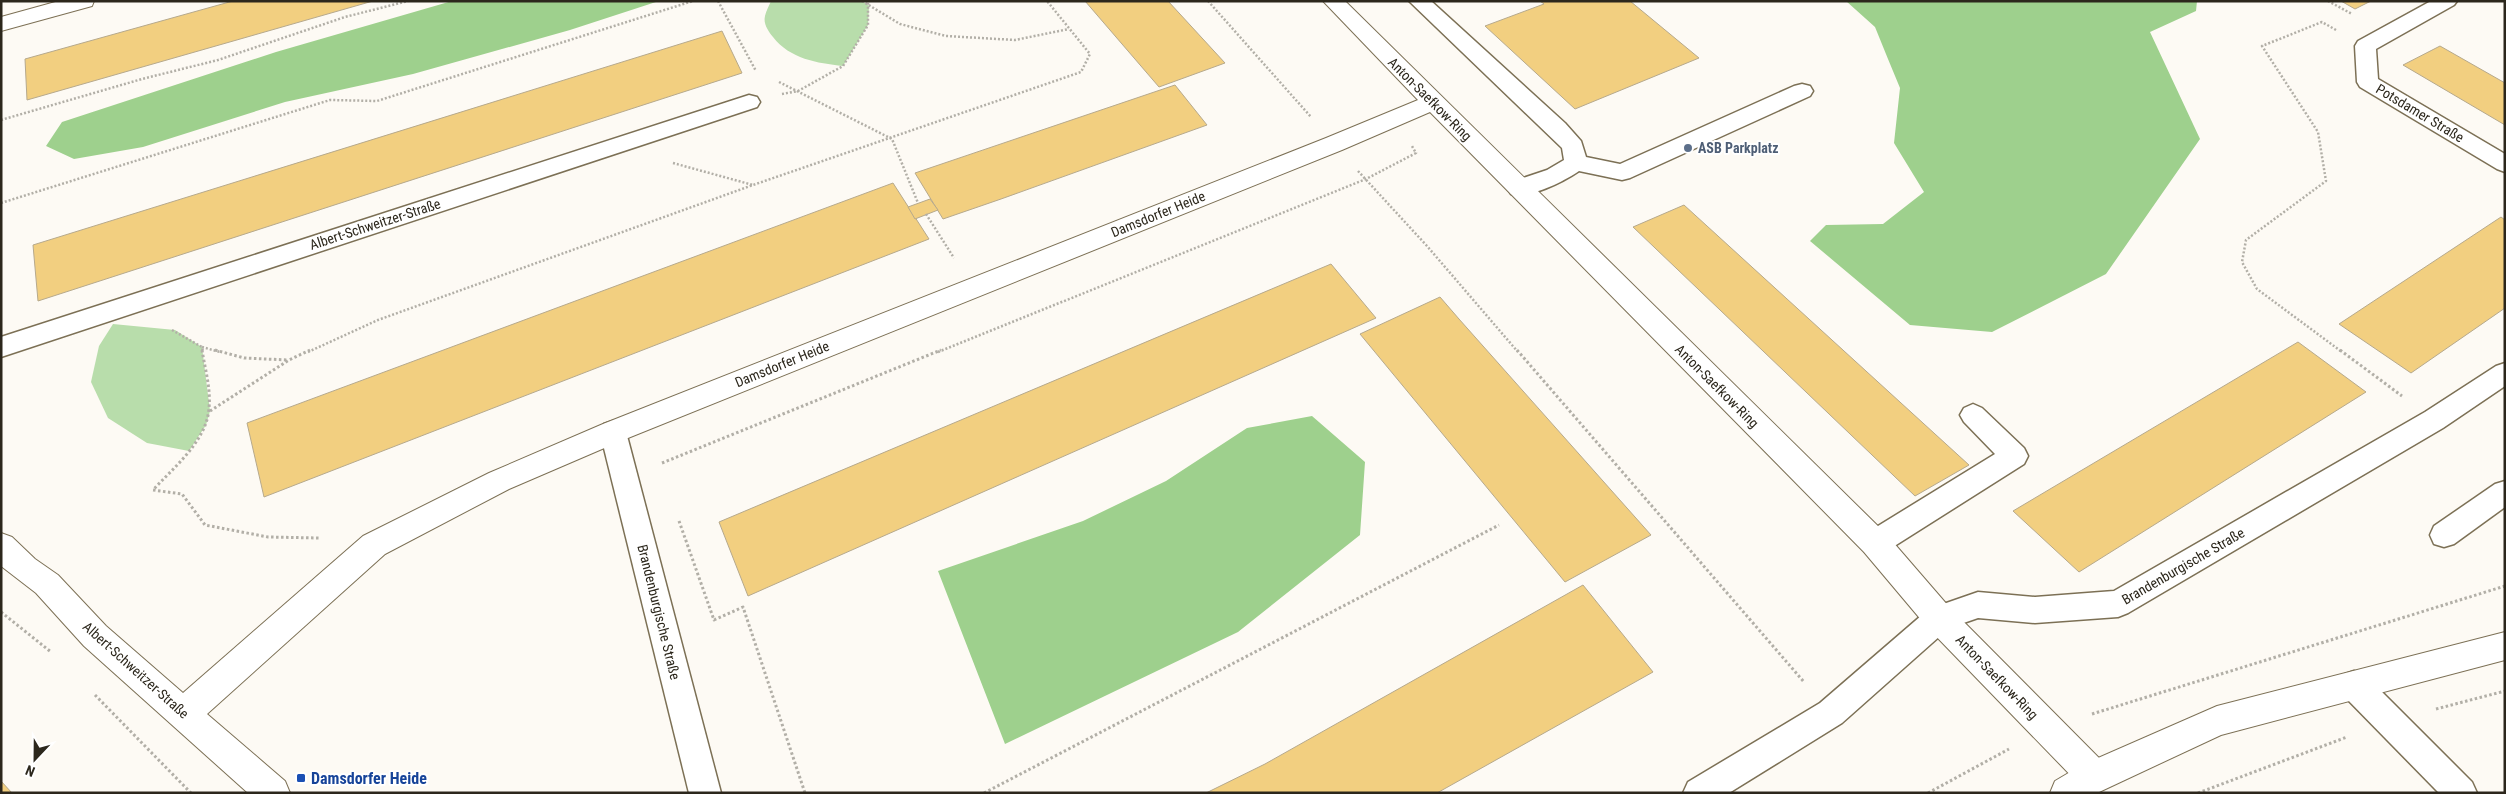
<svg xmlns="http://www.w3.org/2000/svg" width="2506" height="794" viewBox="0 0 2506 794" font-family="'Roboto Condensed',sans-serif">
<rect width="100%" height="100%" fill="#fdfaf4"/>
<g fill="#b8ddab">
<path d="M771 1H862L869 6 868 25 843 66C817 63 790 59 773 37 768 31 763 23 765 16 766 11 769 6 771 1Z"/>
<path d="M113 324 175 330 202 347 210 411 206 425 189 451 147 443 108 418 91 382 99 346Z"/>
</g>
<g fill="#9ed08d">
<path d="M452 1H659L570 30 413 74 285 102 143 147 74 159 46 146 62 122 276 52Z"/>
<path d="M1846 1H2197L2196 11 2150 32 2200 139 2106 274 1992 332 1910 325 1810 241 1826 225 1883 224 1924 192 1894 143 1900 88 1888 59 1875 27Z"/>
<path d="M1312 416 1365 462 1360 535 1238 632 1005 744 938 571 1083 521 1166 481 1247 428Z"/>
</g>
<g fill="#f2cf80" stroke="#b6a98c">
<path d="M233 1H373L27 100 25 59Z"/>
<path d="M1085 1H1168L1225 63 1159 87Z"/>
<path d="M1540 1H1630L1699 58 1575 109 1485 26 1544 4Z"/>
<path d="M2341 1H2371L2355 9Z"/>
<path d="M722 31 742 73 38 301 33 245Z"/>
<path d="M2440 46 2505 83V125L2403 65Z"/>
<path d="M1175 85 1207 125 1001 199 943 219 915 173Z"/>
<path d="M893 183 929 239 264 497 247 423Z"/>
<path d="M930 199 938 210 915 219 908 207Z"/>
<path d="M1684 205 1969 465 1915 496 1633 227Z"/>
<path d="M2501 217 2505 220V308L2411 373 2339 324Z"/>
<path d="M1331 264 1376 318 748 596 719 522Z"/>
<path d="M1440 297 1459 319 1651 535 1565 582 1360 334Z"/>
<path d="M2298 342 2366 392 2079 572 2013 511Z"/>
<path d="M1583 585 1653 672 1437 793H1206L1265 764Z"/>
<path d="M1 781 12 793H1Z"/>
</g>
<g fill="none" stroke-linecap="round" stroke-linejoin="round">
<defs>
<g id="service">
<path d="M1409 1H1431L1565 123 1581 141 1586 157 1620 164 1794 86 1802 84 1810 86 1813 91 1810 96 1630 178 1622 180 1579 171C1563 182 1529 199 1511 194L1507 188 1511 182 1547 170 1564 160 1562 148Z"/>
<path d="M2431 1H2457L2454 5 2376 49 2378 79 2505 154V172L2497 169 2360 87 2357 82 2355 46 2358 41Z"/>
<path d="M749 95 757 97 760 102 757 107 1 357V337Z"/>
<path d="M2505 363V386L2443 428 2128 613 2118 617 2035 623 1978 618 1949 628 1842 723 1729 793H1683L1688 782 1820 703 1929 609 1978 592 2035 597 2114 591 2425 412 2496 366Z"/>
<path d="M1973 404 1982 408 2024 448 2028 456 2024 464 1885 552 1875 555 1865 552 1861 543 1865 534 1995 454 1964 422 1960 415 1964 408Z"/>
<path d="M613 421 622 424 626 432 721 793H689L600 432 604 424Z"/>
<path d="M2505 481V507L2454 544 2444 547 2434 544 2430 535 2434 526 2495 484Z"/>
<path d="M2354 671 2365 675 2472 782 2477 793H2439L2343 695 2339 685 2343 675Z"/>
</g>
<g id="minor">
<path d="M59 1H94L92 6 1 31V17Z"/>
<path d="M1323 1H1345L1886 534 1950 608 2106 765 2111 776 2106 787 2094 792 2082 787 1928 628 1864 552 1430 112 1342 150 623 440 509 489 385 554 207 714 285 781 290 793H248L84 646 36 593 1 566V533L12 537 35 559 58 575 106 626 183 693 363 536 489 473 603 424 1326 138 1418 100Z"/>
</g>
<path id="tertiary" d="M2505 632V660L2221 735 2097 793H2050L2055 781 2082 765 2217 706Z"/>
</defs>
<use href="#service" stroke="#7c7055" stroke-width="3"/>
<use href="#minor" stroke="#7c7055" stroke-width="2"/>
<use href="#tertiary" stroke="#7c7055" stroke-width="2"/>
<g stroke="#b2afa7" stroke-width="2.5" stroke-dasharray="2 2" stroke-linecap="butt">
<path d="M718 1 756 71"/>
<path d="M862 1 900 24 946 36 1015 40 1069 29"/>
<path d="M1208 1 1311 117"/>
<path d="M2328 1 2352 14"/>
<path d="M2336 30 2322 22 2262 46 2318 132 2326 181 2246 240 2242 262 2257 289 2342 352"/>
<path d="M779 82 892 139 918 203"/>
<path d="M782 94 798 91 843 66 868 25V1"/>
<path d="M1 120 142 79 218 60 345 17 408 1"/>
<path d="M673 163 753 185"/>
<path d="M1358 171 1427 246 1518 352"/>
<path d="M1 203 330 100 377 101 693 1"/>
<path d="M926 214 954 258"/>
<path d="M172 330 202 347 203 352"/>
<path d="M202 347 220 352"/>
<path d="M308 352 378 320 753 185 1081 72 1090 54 1047 1"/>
<path d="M938 352 1366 179 1416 153 1412 146"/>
</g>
<g stroke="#b2afa7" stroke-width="3" stroke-dasharray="2.5 2.5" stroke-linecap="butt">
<path d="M202 350C205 369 211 389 209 408 207 441 173 468 153 490L182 494 205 525 268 537 319 538"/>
<path d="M215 350 244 358 288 360"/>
<path d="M1517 350 1804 682"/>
<path d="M2340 350 2402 396"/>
<path d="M210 411 289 360 310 350"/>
<path d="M662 463 941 350"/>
<path d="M679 521 714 620 743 607 805 793"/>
<path d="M1 612 51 652"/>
<path d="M95 695 191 793"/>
<path d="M2436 709 2505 691"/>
<path d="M2092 714 2505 586"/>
<path d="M984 793 1499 525"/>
<path d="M1928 793 2009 749"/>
<path d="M2198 793 2347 737"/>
</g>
<use href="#service" fill="#fff" fill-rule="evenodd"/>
<use href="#minor" fill="#fff" fill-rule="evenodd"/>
<use href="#tertiary" fill="#fff" fill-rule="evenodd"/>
</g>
<circle fill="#5c6f8a" stroke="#fff" stroke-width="2" cx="1688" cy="148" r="5"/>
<rect fill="#1a4fb4" stroke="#fff" stroke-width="2" x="296" y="773" width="10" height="10" rx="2.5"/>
<g text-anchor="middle" stroke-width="4" stroke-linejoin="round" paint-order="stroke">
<g font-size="14" fill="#2c271c" stroke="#fff">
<text transform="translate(1430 99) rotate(45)" y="5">Anton-Saefkow-Ring</text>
<text transform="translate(2420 113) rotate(31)" y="5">Potsdamer Straße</text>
<text transform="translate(1158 214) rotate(-22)" y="5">Damsdorfer Heide</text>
<text transform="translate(375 224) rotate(-18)" y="5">Albert-Schweitzer-Straße</text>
<text transform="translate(782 364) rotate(-22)" y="5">Damsdorfer Heide</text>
<text transform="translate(1717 386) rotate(45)" y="5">Anton-Saefkow-Ring</text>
<text transform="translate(2183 566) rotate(-30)" y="5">Brandenburgische Straße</text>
<text transform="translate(659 612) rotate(76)" y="5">Brandenburgische Straße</text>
<text transform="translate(136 670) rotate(42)" y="5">Albert-Schweitzer-Straße</text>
<text transform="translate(1997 677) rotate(46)" y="5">Anton-Saefkow-Ring</text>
</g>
<g font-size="14" font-weight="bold" fill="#4e5e75" stroke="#fff" text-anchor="start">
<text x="1698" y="153">ASB Parkplatz</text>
</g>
<g font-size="16" font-weight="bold" fill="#164399" stroke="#fff" text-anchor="start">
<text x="311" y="784">Damsdorfer Heide</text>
</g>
</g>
<rect width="2506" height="794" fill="none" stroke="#2c271c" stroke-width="5"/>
<g transform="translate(35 759) rotate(202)" stroke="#ffffff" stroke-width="4" paint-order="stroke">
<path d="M0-4L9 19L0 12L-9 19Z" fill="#2c271c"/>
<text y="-8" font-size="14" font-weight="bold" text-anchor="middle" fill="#2c271c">N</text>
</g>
</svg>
